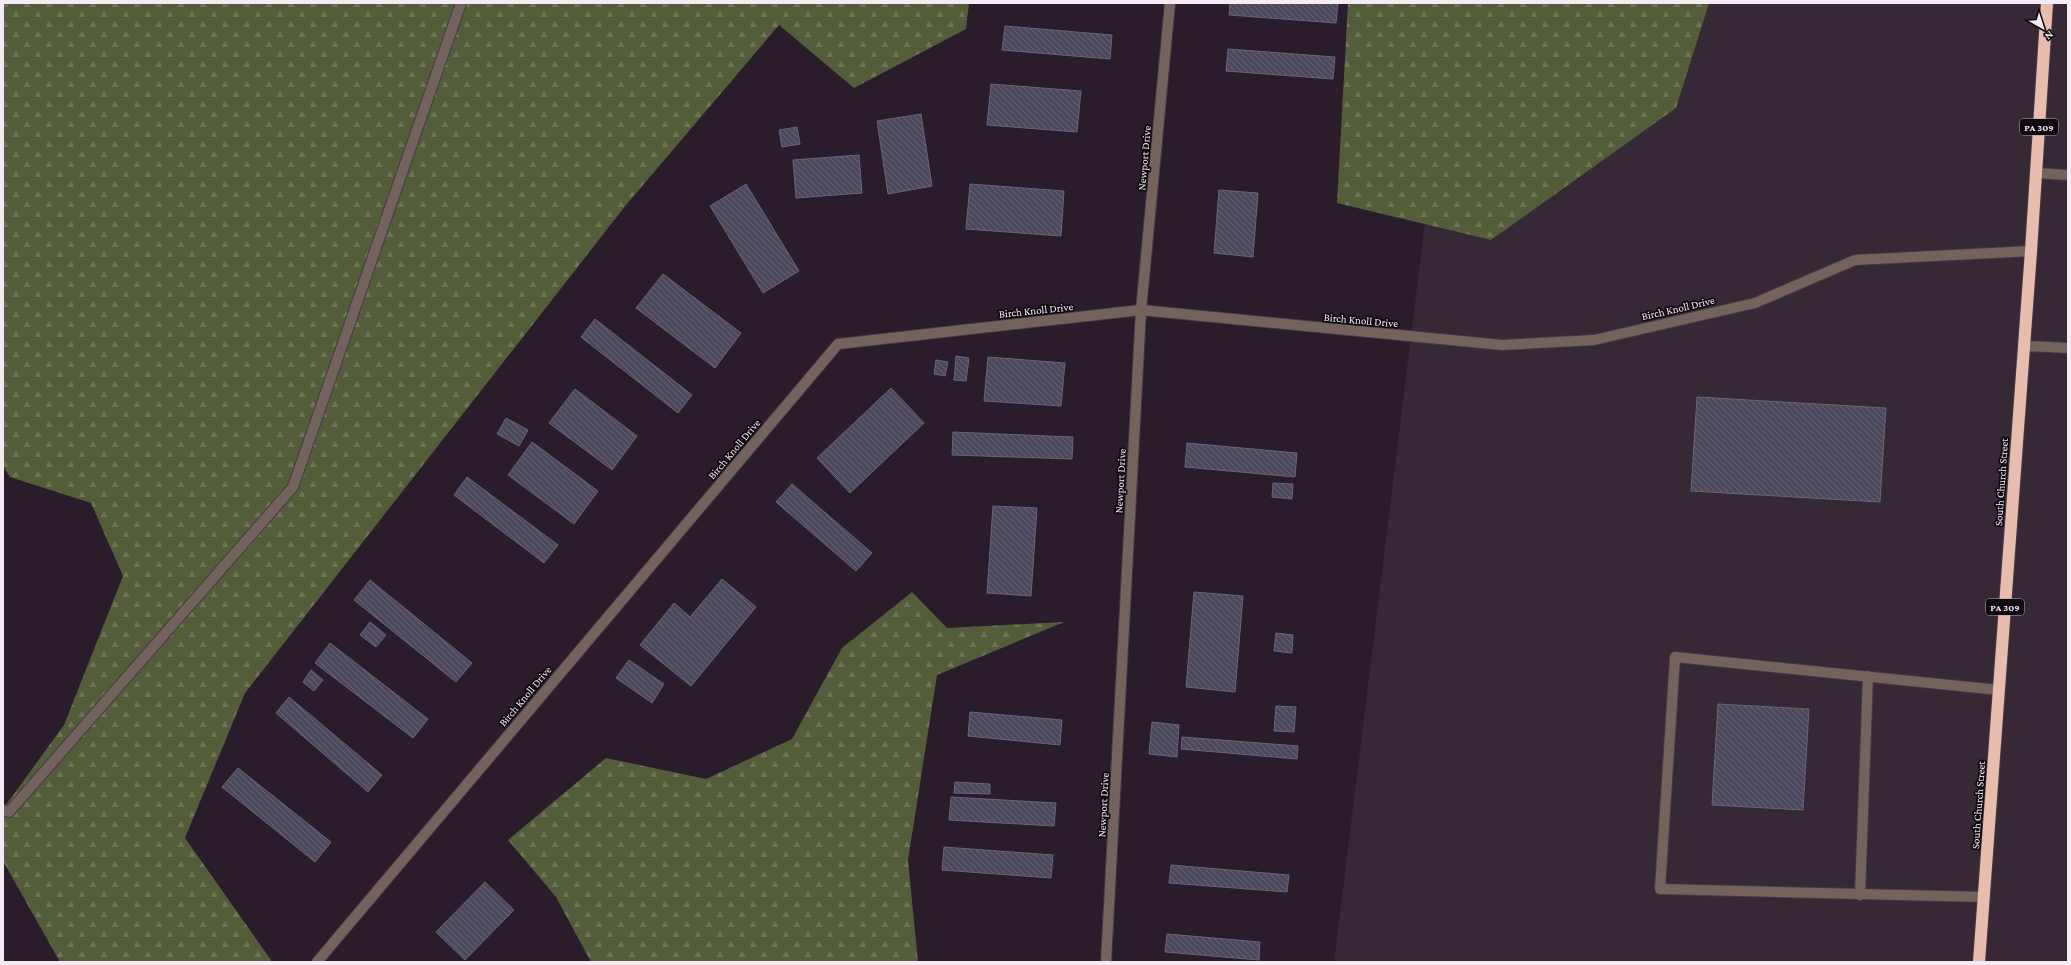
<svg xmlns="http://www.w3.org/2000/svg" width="2071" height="965" viewBox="0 0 2071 965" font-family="'Crimson Pro',serif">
<defs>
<pattern id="forest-firs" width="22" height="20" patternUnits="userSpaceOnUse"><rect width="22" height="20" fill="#545d3a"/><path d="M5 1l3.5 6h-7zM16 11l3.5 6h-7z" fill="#6d7457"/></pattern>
<pattern id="building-back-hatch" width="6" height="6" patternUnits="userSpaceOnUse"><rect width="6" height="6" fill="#4d495d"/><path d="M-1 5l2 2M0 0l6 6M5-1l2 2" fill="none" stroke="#676375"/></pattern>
</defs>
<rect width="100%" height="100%" fill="#2a1c2b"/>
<path fill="#362834" d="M1452 3H2068V962H1334Z"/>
<g fill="url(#forest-firs)">
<path d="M3 3H969L966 29 854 88 779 25 626 205 245 693 185 838 271 960 270 962H60L3 861V809L64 725 123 576 91 503 10 477 3 466Z"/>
<path d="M1348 3H1709L1676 108 1491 240 1337 203Z"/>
<path d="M912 592 947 628 1064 622 937 675 908 860 918 962H591L556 897 508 840 606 758 706 779 792 739 842 648Z"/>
</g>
<g fill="url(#building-back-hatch)" stroke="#686379">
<path d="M1230 3H1338L1336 23 1229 15Z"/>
<path d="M1005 26 1112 35 1110 59 1002 50Z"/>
<path d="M1228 49 1335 57 1333 79 1226 71Z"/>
<path d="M991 84 1081 91 1077 132 987 125Z"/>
<path d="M921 114 932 186 888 194 877 121Z"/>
<path d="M797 127 800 144 782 147 779 130Z"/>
<path d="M859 155 862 193 796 198 793 160Z"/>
<path d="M746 184 799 271 763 293 710 206Z"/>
<path d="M970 184 1064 191 1061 236 966 229Z"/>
<path d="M1219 190 1258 193 1253 257 1214 253Z"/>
<path d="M663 274 741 333 715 368 636 308Z"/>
<path d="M595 319 692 395 678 413 581 337Z"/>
<path d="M956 356 969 358 966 381 954 380Z"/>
<path d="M988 357 1065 363 1061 406 984 401Z"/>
<path d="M936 360 948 362 945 376 934 374Z"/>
<path d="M891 388 924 423 850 493 817 458Z"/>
<path d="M575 389 637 436 612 470 549 423Z"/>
<path d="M1697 397 1886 408 1880 502 1691 491Z"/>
<path d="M506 418 528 430 519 446 497 434Z"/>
<path d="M953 432 1073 437 1072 459 952 455Z"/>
<path d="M532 442 598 491 574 524 508 475Z"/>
<path d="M1187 443 1297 453 1295 477 1185 467Z"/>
<path d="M467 477 558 545 544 563 454 495Z"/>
<path d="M1273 483 1293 484 1292 499 1272 497Z"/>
<path d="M792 484 872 553 856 571 776 502Z"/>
<path d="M993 506 1037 508 1031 596 987 593Z"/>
<path d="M722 579 756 607 691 686 640 645 674 603 690 617Z"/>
<path d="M370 580 472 663 456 682 354 600Z"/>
<path d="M1194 592 1243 596 1235 692 1186 687Z"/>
<path d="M370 622 386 635 376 647 360 635Z"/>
<path d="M1276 633 1293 635 1292 653 1274 651Z"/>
<path d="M330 643 428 719 413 738 315 663Z"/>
<path d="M629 660 664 684 652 703 616 678Z"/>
<path d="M311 670 323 680 314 691 303 682Z"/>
<path d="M289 697 382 775 368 792 276 713Z"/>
<path d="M1718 704 1809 709 1803 810 1712 805Z"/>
<path d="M1276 706 1296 707 1294 732 1274 731Z"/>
<path d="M970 712 1062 720 1060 745 968 736Z"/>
<path d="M1152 722 1179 725 1177 757 1149 754Z"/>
<path d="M1182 737 1298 746 1297 759 1181 749Z"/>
<path d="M238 768 331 842 315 862 222 787Z"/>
<path d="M955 782 990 784V794L954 793Z"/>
<path d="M951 797 1056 803 1054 826 949 820Z"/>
<path d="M944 847 1053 855 1051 878 942 870Z"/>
<path d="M1171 865 1289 875 1287 892 1169 883Z"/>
<path d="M485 882 514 910 465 960 436 932Z"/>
<path d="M1167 934 1260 942 1259 960 1165 952Z"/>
</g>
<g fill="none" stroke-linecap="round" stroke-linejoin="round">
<defs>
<g id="lane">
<path d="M2036 173 2068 175"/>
<path d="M2024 346 2068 348"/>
<path d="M3 810 9 812 293 487 461 3"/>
<path d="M1860 895 1868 676"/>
<path d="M1984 897 1660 889 1675 657 1999 690"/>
</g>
<g id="street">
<path d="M317 962 838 344 1141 310 1502 345 1594 340 1755 303 1855 260 2031 251"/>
<path d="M1106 962 1141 310 1170 3"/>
</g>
<path id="highway" d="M1979 962 2031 251 2047 3"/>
</defs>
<use href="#lane" stroke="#463947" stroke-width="12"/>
<use href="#street" stroke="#463947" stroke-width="12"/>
<use href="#highway" stroke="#463947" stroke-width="14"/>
<use href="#lane" stroke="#74635d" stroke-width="10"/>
<use href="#street" stroke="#74635d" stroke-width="10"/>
<use href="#highway" stroke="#e9bdae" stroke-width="12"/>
</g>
<g text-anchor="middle" stroke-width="3.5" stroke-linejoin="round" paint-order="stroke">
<g fill="#0f090f" stroke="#b0a7b0" stroke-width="1">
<rect x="2020" y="119" width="38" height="16" rx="3"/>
<rect x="1986" y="599" width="38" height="16" rx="3"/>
</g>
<g font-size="10" font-weight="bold" fill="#f5ebf5">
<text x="2039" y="131">PA 309</text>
<text x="2005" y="611">PA 309</text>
</g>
<g font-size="11" fill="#f5ebf5" stroke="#0f090f">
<text transform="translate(1144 158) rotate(-85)" y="4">Newport Drive</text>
<text transform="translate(1678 308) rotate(-13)" y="4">Birch Knoll Drive</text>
<text transform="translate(1036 310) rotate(-6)" y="4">Birch Knoll Drive</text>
<text transform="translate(1361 320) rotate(5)" y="4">Birch Knoll Drive</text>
<text transform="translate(734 449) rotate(-50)" y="4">Birch Knoll Drive</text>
<text transform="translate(1120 481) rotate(-87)" y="4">Newport Drive</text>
<text transform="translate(2001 482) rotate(-86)" y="4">South Church Street</text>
<text transform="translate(525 696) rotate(-50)" y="4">Birch Knoll Drive</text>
<text transform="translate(1103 805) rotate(-87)" y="4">Newport Drive</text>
<text transform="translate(1978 805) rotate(-86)" y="4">South Church Street</text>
</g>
</g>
<rect width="2071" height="965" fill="none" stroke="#f5ebf5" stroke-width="8"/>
<g transform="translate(2043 28) rotate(141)" stroke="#0f090f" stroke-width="3" paint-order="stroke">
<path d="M0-3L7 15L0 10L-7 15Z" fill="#f5ebf5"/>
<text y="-6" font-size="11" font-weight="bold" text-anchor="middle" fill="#f5ebf5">N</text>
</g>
</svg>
